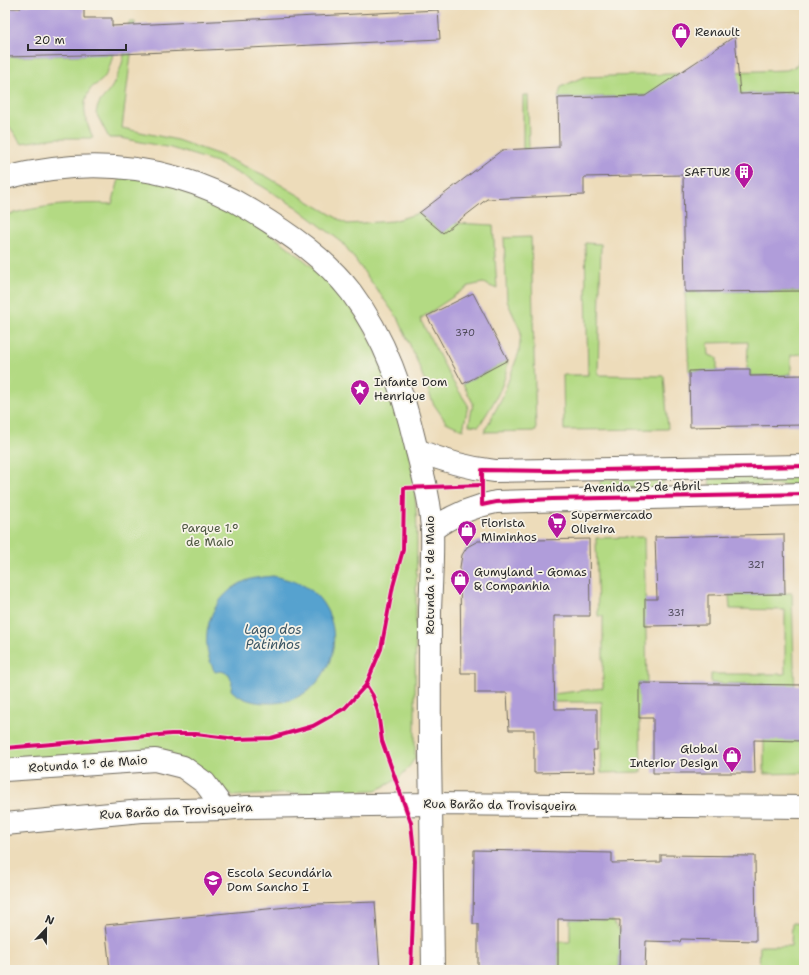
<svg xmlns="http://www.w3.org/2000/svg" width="809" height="975" viewBox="0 0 809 975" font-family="'Shantell Sans',sans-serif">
<rect width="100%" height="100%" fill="#f7f3e8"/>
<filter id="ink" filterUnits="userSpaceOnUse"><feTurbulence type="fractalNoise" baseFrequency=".025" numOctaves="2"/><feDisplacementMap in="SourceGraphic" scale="8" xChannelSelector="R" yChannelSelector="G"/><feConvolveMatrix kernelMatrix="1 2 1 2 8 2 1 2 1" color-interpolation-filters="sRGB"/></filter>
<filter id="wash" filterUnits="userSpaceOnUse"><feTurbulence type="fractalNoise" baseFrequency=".012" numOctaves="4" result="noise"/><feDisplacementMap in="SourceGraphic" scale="16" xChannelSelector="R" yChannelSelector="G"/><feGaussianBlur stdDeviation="0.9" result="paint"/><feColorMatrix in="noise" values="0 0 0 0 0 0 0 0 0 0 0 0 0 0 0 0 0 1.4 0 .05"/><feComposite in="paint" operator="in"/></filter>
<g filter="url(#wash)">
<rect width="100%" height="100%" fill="#eddcba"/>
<g fill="#b3da83" stroke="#6f8257">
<path d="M129 22H135L122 128 177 140 220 155 266 176 347 224 393 221 419 213 443 233 455 223 493 225 497 289 483 283 469 286 420 319 453 382 468 405 463 430 446 422 433 403 417 361 399 320 343 243 296 207 260 185 216 162 171 148 121 138H109L96 113C99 97 106 98 113 85 124 65 127 44 129 22Z"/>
<path d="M799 53H804V92L558 98 561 87 583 77 787 70 798 65Z"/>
<path d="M113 54C111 62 108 74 102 80 98 84 92 86 90 90 80 106 86 122 93 138H57L21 143 5 120V57Z"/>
<path d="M523 95H528L529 149H523Z"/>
<path d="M120 176C134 178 147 179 161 182 204 190 254 220 288 247 308 263 329 279 345 300 385 350 406 421 414 485 419 526 416 569 416 610 415 660 415 709 415 758 403 777 396 781 376 790L234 796 222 790 200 767 5 761V215C41 206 75 202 112 204Z"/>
<path d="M531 237 536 431 484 432 502 398 519 352 521 332 507 301 504 238Z"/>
<path d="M585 243 601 244 598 375 664 376 668 429 564 430 563 375H588Z"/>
<path d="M804 291V354L791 355V375L750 376V370L747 369 748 342 708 343 709 355 717 358V371H689L685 292Z"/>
<path d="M508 360C506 386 492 405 479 426L469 425 473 403 463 384Z"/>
<path d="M804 473V485L712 487 709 483 711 475Z"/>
<path d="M664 479 662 489 602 490 600 487V480Z"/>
<path d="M644 537 647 683H639L641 772 601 773 602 702H525L537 696 603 688V616H598L596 538Z"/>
<path d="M792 593 795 700H804V773L764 774V684L711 683V674H785V610L730 609 729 595Z"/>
<path d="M570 919 612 920 620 931 619 970H558V942H570Z"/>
<path d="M792 923 804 924V970H759L760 946H791Z"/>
</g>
<path fill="#57a2cf" stroke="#41667d" d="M273 576C286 579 301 582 312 591 357 631 327 706 267 703 254 703 240 699 231 690L232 682 229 674 221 671 215 672C195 637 212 591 251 579 258 577 266 577 273 576Z"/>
<g id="blocks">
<g fill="#b09dda">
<path d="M20 5H84V18H112V26L438 10 440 39 122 54 5 57V8H21Z"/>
<path d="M735 36 740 94 804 92V291L685 292 683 175 584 177V195L487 199 443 233 419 213 502 150 559 147 558 98 645 96Z"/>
<path d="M473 293 508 360 463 384 427 316Z"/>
<path d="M725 369H750V376L804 375V425L690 427 689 371 725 370Z"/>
<path d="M784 534 785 594 708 595V625L645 626V599H657L655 537Z"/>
<path d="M589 539 590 616H554V671L555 709H597V750H593L595 772 534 773V730H509L507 693H475V673H461L460 567 462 555 467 547 478 541Z"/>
<path d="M639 683 804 685V741L754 740 755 773H653V718H639Z"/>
<path d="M474 850 612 853V863L661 862V855L755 856 756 941 681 939 680 942 646 941 645 970H619L620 920 558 919V970L478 968V924H473Z"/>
<path d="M375 902 380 970H110L105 925 318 904Z"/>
</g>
</g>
</g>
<g filter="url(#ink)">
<use href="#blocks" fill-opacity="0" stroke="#6f695d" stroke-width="1"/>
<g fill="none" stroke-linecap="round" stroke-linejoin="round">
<defs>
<g id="minor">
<path d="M5 824 142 811 224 809"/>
<path d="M433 970 431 804 804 807"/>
</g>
<g id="major">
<path d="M5 178C92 156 175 164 252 211 288 233 325 258 351 292 386 339 403 391 416 447 423 474 430 500 432 528 433 555 431 584 430 611 430 675 429 739 431 804L246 807 224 809 205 783 183 767 155 760 5 770"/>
<path d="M417 450C443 461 467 468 495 471L804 466"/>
<path d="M432 530C452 515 471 507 496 502L804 494"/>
</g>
</defs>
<use href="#minor" stroke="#6f695d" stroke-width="24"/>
<use href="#major" stroke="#6f695d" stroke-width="24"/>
<use href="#minor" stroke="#fff" stroke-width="22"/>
<use href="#major" stroke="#fff" stroke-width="22"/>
<defs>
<g id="cycleway">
<path d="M804 466 551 471 482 470V505L496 502 552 499 804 494"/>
<path d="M366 685 373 696 378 712 382 741 411 823 415 861 411 970"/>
<path d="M5 748 171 734H196L236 739 271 738 313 726 345 708 366 685 381 649 393 586 403 550 404 488 482 485"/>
</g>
</defs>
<use href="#cycleway" stroke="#f7f3e8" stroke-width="6"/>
<use href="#cycleway" stroke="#d6006c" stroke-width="4"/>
</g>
</g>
<defs>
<symbol id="shop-pin" viewBox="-11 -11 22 30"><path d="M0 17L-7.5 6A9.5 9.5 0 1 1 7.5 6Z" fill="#b5179e" stroke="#f7f3e8"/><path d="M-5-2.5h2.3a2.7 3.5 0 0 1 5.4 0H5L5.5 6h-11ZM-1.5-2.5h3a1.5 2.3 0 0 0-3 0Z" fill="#fff"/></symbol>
<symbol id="building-pin" viewBox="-11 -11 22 30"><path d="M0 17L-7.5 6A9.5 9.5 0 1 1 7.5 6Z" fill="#b5179e" stroke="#f7f3e8"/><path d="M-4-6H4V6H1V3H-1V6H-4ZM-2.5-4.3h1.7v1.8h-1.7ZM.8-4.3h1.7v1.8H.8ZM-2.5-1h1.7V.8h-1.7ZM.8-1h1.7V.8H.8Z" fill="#fff"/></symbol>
<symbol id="sight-pin" viewBox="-11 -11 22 30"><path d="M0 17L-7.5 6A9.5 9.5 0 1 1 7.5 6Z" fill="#b5179e" stroke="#f7f3e8"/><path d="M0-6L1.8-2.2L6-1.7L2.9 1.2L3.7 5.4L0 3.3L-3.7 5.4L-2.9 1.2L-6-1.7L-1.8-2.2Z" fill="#fff"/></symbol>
<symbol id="supermarket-pin" viewBox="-11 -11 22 30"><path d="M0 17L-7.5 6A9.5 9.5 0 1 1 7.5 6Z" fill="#b5179e" stroke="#f7f3e8"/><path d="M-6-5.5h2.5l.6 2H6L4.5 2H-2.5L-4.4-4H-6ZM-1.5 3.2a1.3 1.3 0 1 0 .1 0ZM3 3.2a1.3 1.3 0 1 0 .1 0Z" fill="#fff"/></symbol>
<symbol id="school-pin" viewBox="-11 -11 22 30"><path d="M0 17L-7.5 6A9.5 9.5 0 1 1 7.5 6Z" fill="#b5179e" stroke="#f7f3e8"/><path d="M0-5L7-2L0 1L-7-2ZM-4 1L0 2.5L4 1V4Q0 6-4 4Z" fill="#fff"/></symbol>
</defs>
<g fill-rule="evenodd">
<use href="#shop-pin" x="670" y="21" width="22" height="30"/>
<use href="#building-pin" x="733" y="161" width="22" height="30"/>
<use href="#sight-pin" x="349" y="378" width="22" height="30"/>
<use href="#supermarket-pin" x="546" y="511" width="22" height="30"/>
<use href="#shop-pin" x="456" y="519" width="22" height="30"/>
<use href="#shop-pin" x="449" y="568" width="22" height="30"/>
<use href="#shop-pin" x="721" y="745" width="22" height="30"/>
<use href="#school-pin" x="202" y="869" width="22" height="30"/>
</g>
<g text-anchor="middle" stroke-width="3.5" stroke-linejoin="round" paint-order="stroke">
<g font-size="10" fill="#4c4857">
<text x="465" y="336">370</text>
<text x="756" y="568">321</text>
<text x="676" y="616">331</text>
</g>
<g font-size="12" fill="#2b2b2b" stroke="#f7f3e8" text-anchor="start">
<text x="695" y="36">Renault</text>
<text x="730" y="176" text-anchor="end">SAFTUR</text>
<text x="374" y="386">Infante Dom<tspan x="374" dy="14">Henrique</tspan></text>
<text x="571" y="519">Supermercado<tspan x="571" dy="14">Oliveira</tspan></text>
<text x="481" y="527">Florista<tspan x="481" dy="14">Miminhos</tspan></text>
<text x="474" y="576">Gumyland - Gomas<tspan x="474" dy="14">&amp; Companhia</tspan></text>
<text x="718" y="753" text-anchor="end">Global<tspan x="718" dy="14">Interior Design</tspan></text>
<text x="227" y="877">Escola Secundária<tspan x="227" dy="14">Dom Sancho I</tspan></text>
</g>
<g font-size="12" fill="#2b2b2b" stroke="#f7f3e8">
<text transform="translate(642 487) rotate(-1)" y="4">Avenida 25 de Abril</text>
<text transform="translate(430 575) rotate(-90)" y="4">Rotunda 1.º de Maio</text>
<text transform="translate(88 764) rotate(-4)" y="4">Rotunda 1.º de Maio</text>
<text transform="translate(500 805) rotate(1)" y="4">Rua Barão da Trovisqueira</text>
<text transform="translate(176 811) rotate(-3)" y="4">Rua Barão da Trovisqueira</text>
</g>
<g font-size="12" fill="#4d5741" stroke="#f7f3e8">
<text x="210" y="532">Parque 1.º<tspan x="210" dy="14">de Maio</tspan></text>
</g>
<g font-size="13" font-style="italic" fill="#3a5564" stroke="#f7f3e8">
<text x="273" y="634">Lago dos<tspan x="273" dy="15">Patinhos</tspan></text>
</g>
</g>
<rect width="809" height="975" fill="none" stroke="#f7f3e8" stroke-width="20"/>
<g transform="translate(46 929) rotate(22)" stroke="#f7f3e8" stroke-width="3" paint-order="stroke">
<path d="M0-3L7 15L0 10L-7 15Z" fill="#2b2b2b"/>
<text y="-6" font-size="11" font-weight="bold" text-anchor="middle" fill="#2b2b2b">N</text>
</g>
<path d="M28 44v6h98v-6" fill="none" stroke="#2b2b2b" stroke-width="2"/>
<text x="34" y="44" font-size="12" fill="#2b2b2b" stroke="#f7f3e8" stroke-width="3" paint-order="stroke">20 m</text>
</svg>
